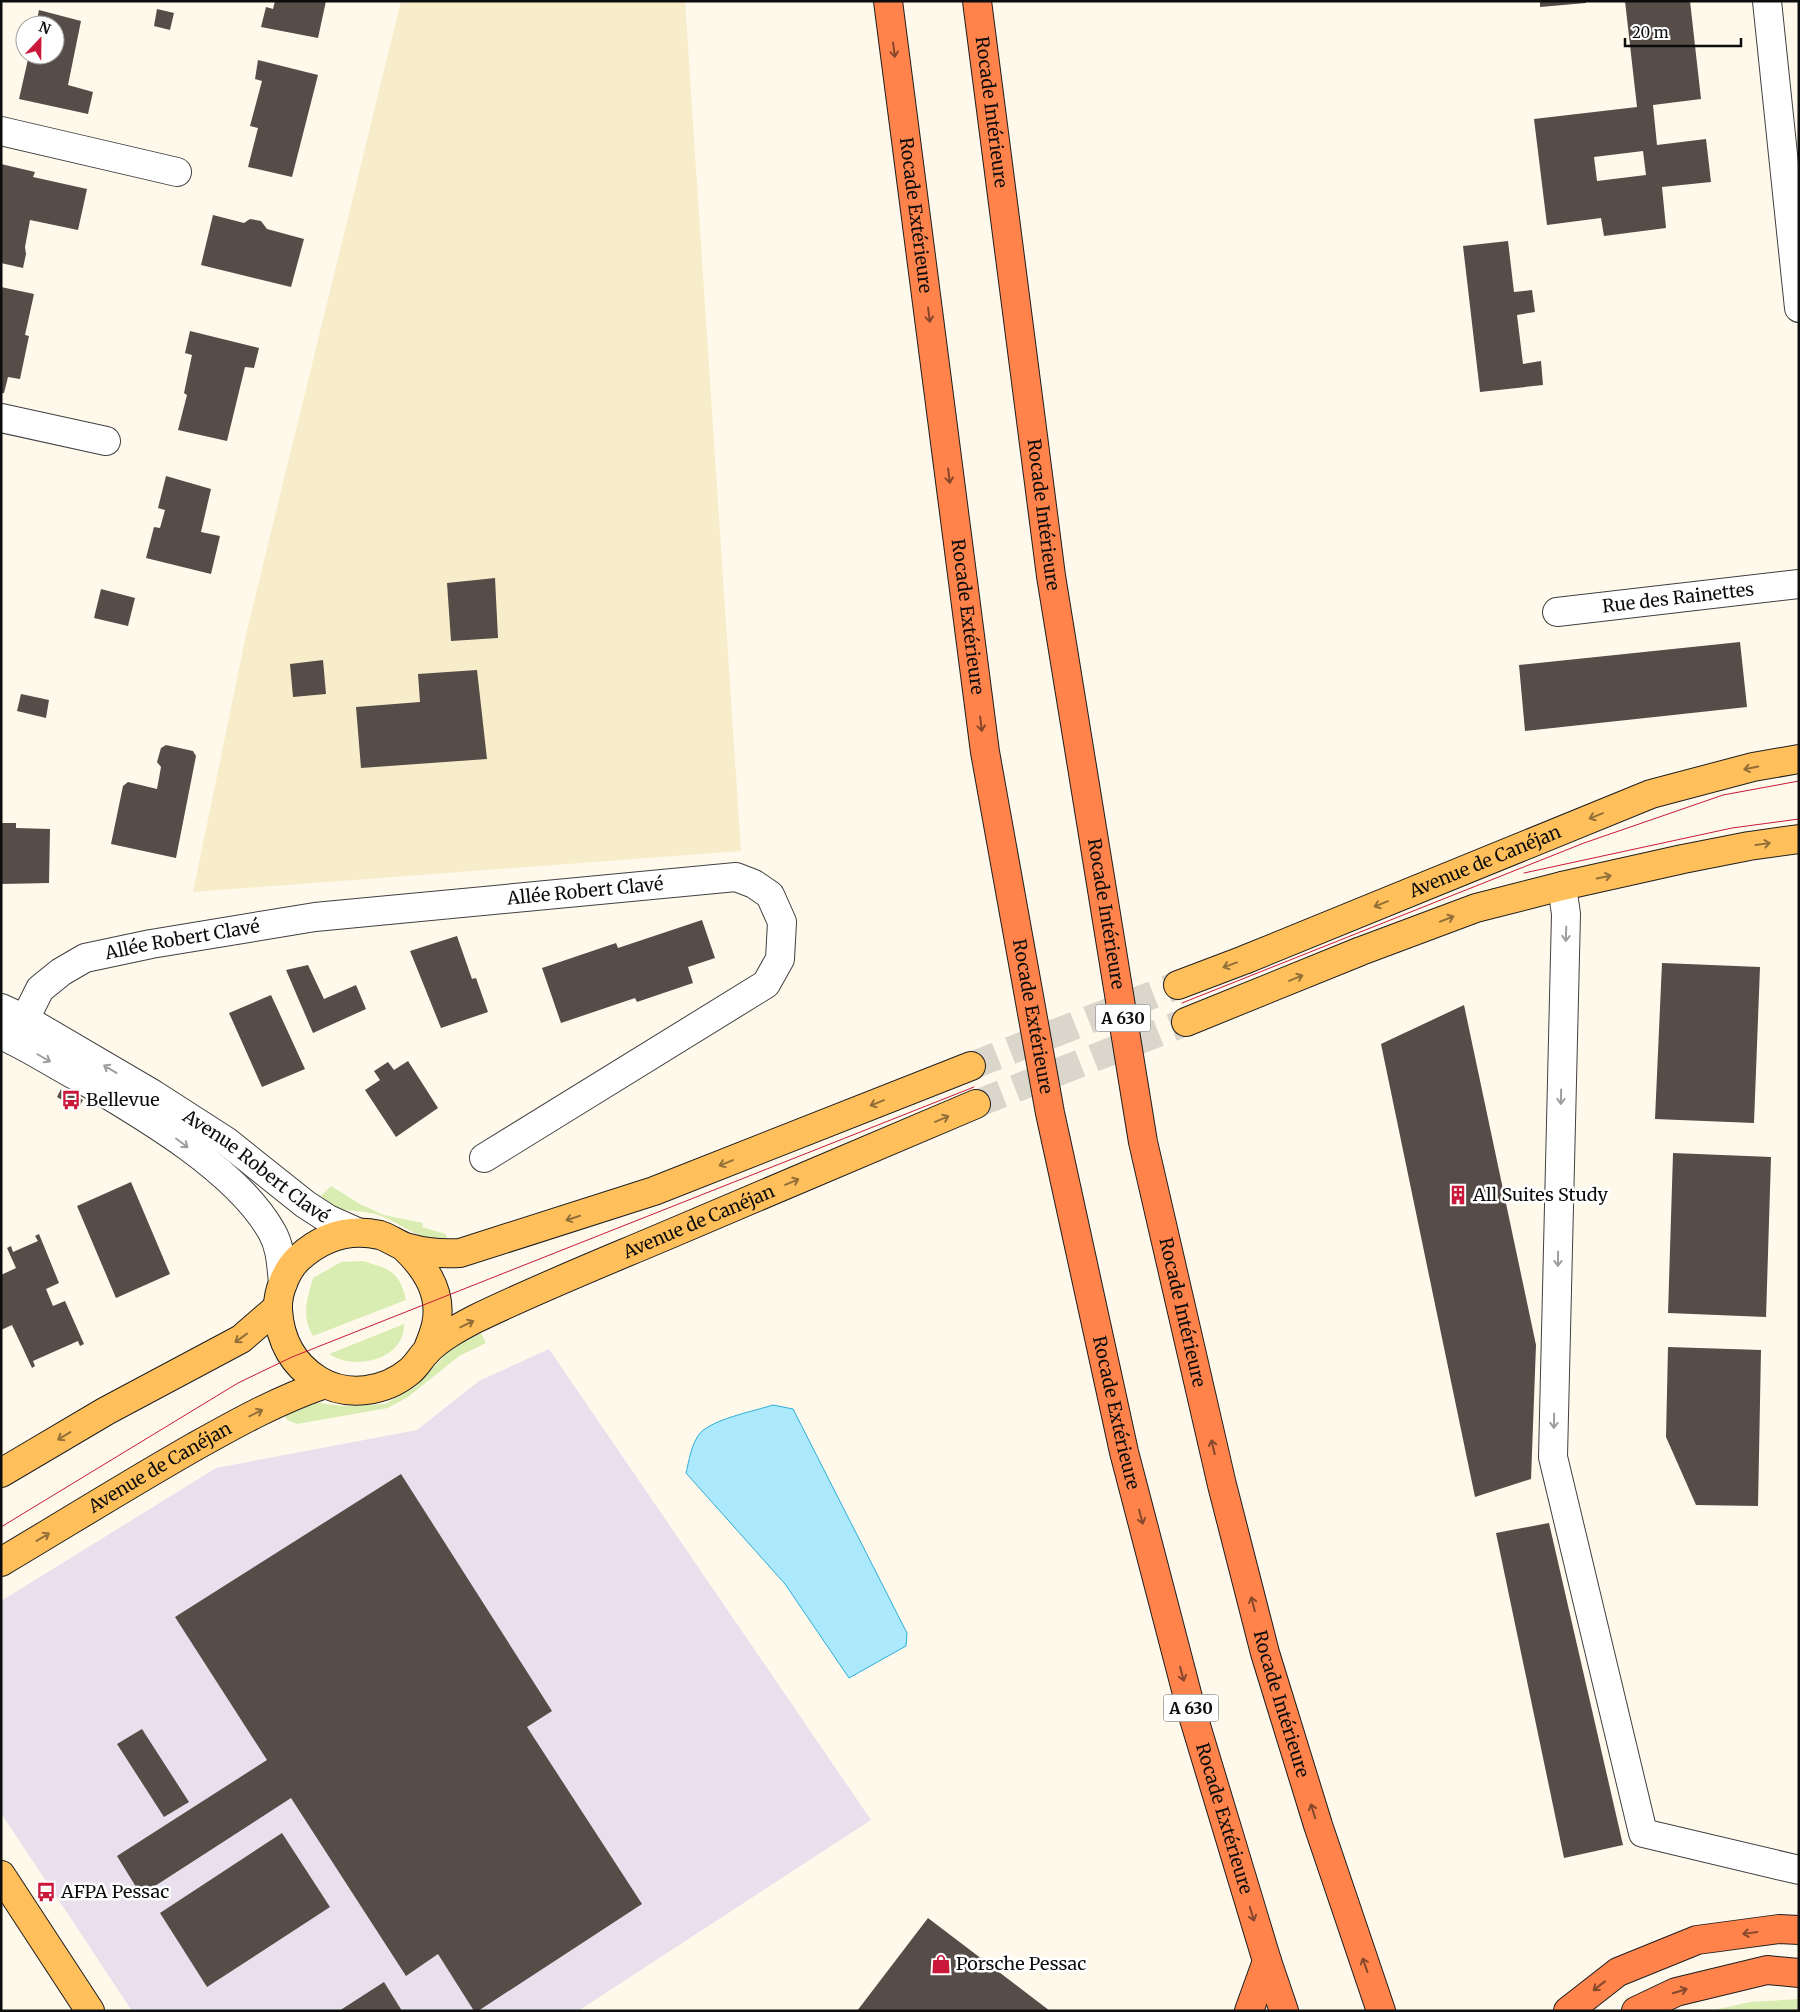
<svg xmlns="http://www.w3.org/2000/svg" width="1800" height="2012" viewBox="0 0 1800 2012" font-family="Merriweather,serif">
<rect width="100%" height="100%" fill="#fff9ec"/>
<path fill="#e9e0ed" d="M549 1349 871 1820 578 2011H132L1 1813V1601L216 1468 417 1430 479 1381Z"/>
<path fill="#f8edca" d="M401 1H685L741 851 193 892 247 630Z"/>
<g fill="#d9edb2">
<path d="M331 1186 360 1204 384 1215 423 1223 422 1227 446 1234 447 1240C437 1239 427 1239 417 1234 403 1228 390 1218 375 1214 352 1209 340 1214 321 1196Z"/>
<path d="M363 1261C390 1269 400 1272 406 1300L313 1336C301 1316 307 1300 313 1278L341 1262Z"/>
<path d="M404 1324C405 1360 354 1371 329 1354Z"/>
<path d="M481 1333 486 1343 459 1356 408 1397 388 1408 297 1424 287 1420 284 1414 312 1402 343 1406 385 1404 415 1387 451 1349Z"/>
<path d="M1799 1999V2011H1710L1750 2002Z"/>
</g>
<path fill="#ace9fc" stroke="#2cadd9" d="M773 1405 793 1409 907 1633 906 1646 849 1678 785 1584 686 1473C689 1461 691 1446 698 1436 707 1420 755 1411 773 1405Z"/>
<g fill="#564c48" fill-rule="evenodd">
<path d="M275 1H326L318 38 261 27 266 7 273 9Z"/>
<path d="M1540 1H1586V3L1540 7Z"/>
<path d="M1625 1H1690L1701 99 1653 105 1657 145 1706 139 1711 182 1662 187 1666 228 1604 236 1601 218 1547 225 1534 119 1637 107ZM1643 151 1646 175 1597 181 1594 157Z"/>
<path d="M157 9 174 13 170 30 154 26Z"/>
<path d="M39 10 81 21 68 85 93 92 88 114 19 99 29 55H55V25H36Z"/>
<path d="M258 60 318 75 292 177 248 167 258 128 250 126 262 81 255 79Z"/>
<path d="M1 164 35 172 33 177 87 189 78 230 30 220 25 247 26 254 23 268 1 263Z"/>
<path d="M213 215 244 223 250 219 261 221 267 229 304 239 291 287 201 265Z"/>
<path d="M1508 241 1514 292 1532 290 1535 312 1517 315 1523 364 1541 361 1543 385 1480 392 1463 246Z"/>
<path d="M1 287 34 294 25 335 29 336 20 379 8 377 4 393H1Z"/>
<path d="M190 331 259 348 254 368 245 367 227 441 178 430 187 395 184 393 192 355 185 353Z"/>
<path d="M166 476 211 489 201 532 220 536 211 574 146 558 154 527 160 528 165 510 158 508Z"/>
<path d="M495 578 498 638 451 641 447 583Z"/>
<path d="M101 589 135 598 128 626 94 618Z"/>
<path d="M1740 642 1747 707 1525 731 1519 665Z"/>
<path d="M323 660 326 694 293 697 290 664Z"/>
<path d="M477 670 487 759 361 768 356 707 420 702 418 674Z"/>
<path d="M21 694 49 700 46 718 17 711Z"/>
<path d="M166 745 193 751 196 756 176 858 111 844 123 786 128 782 157 789 161 767 157 762 161 748Z"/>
<path d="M1 823H16V828L50 829 49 883 1 884Z"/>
<path d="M702 920 715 958 688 967 693 983 637 1002 635 998 561 1023 542 968 616 943 618 948Z"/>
<path d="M457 936 472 979 476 978 488 1012 441 1028 410 951Z"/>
<path d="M1662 963 1760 967 1754 1123 1655 1119Z"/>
<path d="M308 965 324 999 356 985 366 1009 313 1033 286 970Z"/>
<path d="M271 995 305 1069 262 1087 229 1013Z"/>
<path d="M1464 1005 1536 1345 1531 1479 1475 1497 1381 1044Z"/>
<path d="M408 1061 438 1108 396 1137 365 1090 380 1080 374 1071 388 1062 394 1070Z"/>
<path d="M61 1089 83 1100 78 1109 57 1097Z"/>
<path d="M1673 1153 1771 1157 1766 1317 1668 1313Z"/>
<path d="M131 1182 170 1274 116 1298 77 1206Z"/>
<path d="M39 1234 59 1283 46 1289 53 1306 65 1301 84 1344 80 1346 78 1341 33 1361 35 1366 32 1368 12 1325 1 1330V1275L16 1268 7 1248 11 1246 13 1252 38 1241 35 1236Z"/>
<path d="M1668 1347 1761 1350 1758 1506 1696 1505 1666 1437Z"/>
<path d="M401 1474 552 1711 527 1727 642 1904 478 2011H474L438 1954 406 1976 291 1798 141 1895 117 1856 267 1760 175 1617Z"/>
<path d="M1549 1523 1623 1845 1564 1858 1496 1533Z"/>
<path d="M142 1729 189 1802 164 1817 117 1744Z"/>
<path d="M282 1833 330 1907 207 1987 160 1913Z"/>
<path d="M928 1918 1050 2011H857Z"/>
<path d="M384 1982 402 2011H339Z"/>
</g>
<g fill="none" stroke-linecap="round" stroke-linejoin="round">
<g stroke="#dbd6cb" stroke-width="28" stroke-dasharray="28 14" stroke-linecap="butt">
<path d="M971 1066 1178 985"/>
<path d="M976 1104 1186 1022"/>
</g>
<defs>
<g id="minor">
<path d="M1767 1 1799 308"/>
<path d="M1 131 177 172"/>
<path d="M1 418 106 441"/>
<path id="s1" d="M1557 612 1799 584"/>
<path d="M1562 886 1566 914 1553 1457 1643 1833 1799 1870"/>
<path id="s2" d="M1 1008 25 1019 153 1094 226 1141 305 1204 328 1219 357 1232"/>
<path d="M1 1035C28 1047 52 1063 78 1077 139 1113 237 1169 272 1232 281 1248 281 1265 283 1283"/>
<path id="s3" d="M14 1041 40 989 61 972 85 958 151 944 315 917 736 877 754 884 770 895 782 922 780 959 766 984 484 1158"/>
</g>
<g id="major">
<path id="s4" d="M1178 985 1244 960 1651 794 1753 767 1799 759"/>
<path d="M1186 1022 1361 951 1476 908 1562 886 1683 859 1749 846 1799 839"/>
<path id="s5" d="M971 1066 654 1191 460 1253C442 1254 426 1253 409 1248 399 1246 390 1238 380 1235 349 1228 322 1237 299 1258 286 1270 277 1293 278 1310 280 1340 292 1364 318 1380 347 1398 385 1392 410 1371 417 1365 421 1357 427 1351 441 1337 458 1328 475 1319 541 1287 609 1260 677 1231 777 1189 877 1147 976 1104"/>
<path d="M405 1248C426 1268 443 1294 436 1325 434 1334 430 1343 427 1351"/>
<path d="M1 1473 106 1411 241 1339 278 1307"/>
<path id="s6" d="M1 1562C65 1524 129 1484 194 1447 237 1423 278 1400 325 1384"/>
<path d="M1 1875 90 2011"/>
</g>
<g id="highway">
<path id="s7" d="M888 1 985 752 1050 1113 1124 1452 1191 1709 1267 1961 1284 2011"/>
<path id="s8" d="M977 1 1051 576 1143 1142 1222 1485 1265 1653 1318 1825 1381 2011"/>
<path d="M1249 2011 1267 1961"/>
<path d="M1568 2011 1618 1972 1697 1940 1779 1929 1799 1930"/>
<path d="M1636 2011 1676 1992 1767 1970 1799 1973"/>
</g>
</defs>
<use href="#minor" stroke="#404040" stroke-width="30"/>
<use href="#major" stroke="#1e1e1e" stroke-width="30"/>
<use href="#highway" stroke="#1e1e1e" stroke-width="30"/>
<use href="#minor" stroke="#fff" stroke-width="28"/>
<use href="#major" stroke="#ffc05c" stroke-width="28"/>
<use href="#highway" stroke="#ff834a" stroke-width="28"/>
<g stroke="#c9183a" stroke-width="1">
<path d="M1524 873 1732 828 1799 819"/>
<path d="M1182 1003 1584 843 1723 795 1799 781"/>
<path d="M1 1527 238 1383 292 1357 974 1087"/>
</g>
</g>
<defs><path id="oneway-shaft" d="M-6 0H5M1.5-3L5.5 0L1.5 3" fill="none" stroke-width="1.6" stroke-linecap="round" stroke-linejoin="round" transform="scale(1.25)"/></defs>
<g stroke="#86482c">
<use href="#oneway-shaft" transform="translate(894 50) rotate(83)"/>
<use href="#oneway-shaft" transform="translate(929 315) rotate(83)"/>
<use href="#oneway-shaft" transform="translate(949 476) rotate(83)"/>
<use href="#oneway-shaft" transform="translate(981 724) rotate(83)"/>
<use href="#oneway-shaft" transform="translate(1213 1447) rotate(-103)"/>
<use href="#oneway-shaft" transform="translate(1141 1517) rotate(75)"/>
<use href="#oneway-shaft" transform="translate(1253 1604) rotate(-104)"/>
<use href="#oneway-shaft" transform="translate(1182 1674) rotate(75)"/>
<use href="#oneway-shaft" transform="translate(1313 1811) rotate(-107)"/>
<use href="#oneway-shaft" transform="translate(1252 1914) rotate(73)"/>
<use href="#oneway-shaft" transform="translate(1750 1933) rotate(172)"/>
<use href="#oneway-shaft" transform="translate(1365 1965) rotate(-109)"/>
<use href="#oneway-shaft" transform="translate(1599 1986) rotate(142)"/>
<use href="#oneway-shaft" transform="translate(1680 1991) rotate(-17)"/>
</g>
<g stroke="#926f38">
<use href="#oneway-shaft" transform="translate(1751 768) rotate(168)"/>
<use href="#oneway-shaft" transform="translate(1596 816) rotate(158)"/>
<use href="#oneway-shaft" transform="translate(1763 844) rotate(-8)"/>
<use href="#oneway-shaft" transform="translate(1604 877) rotate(-12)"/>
<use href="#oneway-shaft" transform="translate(1381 904) rotate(158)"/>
<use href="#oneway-shaft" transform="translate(1447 919) rotate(-21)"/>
<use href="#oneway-shaft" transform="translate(1230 965) rotate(160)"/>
<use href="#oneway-shaft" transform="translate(1296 978) rotate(-22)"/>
<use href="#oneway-shaft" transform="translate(877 1103) rotate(158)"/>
<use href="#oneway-shaft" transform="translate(942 1119) rotate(-23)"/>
<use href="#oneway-shaft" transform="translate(726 1163) rotate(158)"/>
<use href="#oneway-shaft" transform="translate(792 1182) rotate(-23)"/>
<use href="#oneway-shaft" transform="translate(573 1218) rotate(162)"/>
<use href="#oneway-shaft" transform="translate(467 1324) rotate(-26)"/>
<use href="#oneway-shaft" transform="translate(241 1338) rotate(144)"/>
<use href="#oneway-shaft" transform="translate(256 1413) rotate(-26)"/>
<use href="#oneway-shaft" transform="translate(64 1436) rotate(149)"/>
<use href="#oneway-shaft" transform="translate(43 1537) rotate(-31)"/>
</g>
<g stroke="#9e9e9e">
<use href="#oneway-shaft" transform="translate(1566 934) rotate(92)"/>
<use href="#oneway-shaft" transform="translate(44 1058) rotate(30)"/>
<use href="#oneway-shaft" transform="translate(110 1069) rotate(-149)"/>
<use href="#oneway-shaft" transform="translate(1561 1097) rotate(91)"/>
<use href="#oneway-shaft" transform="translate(182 1143) rotate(37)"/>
<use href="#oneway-shaft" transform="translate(1558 1259) rotate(91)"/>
<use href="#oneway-shaft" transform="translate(1554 1421) rotate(91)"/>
</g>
<defs>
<symbol id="bus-bare" viewBox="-9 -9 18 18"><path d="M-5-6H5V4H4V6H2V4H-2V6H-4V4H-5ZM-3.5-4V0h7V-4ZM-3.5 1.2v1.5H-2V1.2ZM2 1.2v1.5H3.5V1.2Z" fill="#c9183a" stroke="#fff" stroke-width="2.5" paint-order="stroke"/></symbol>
<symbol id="building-bare" viewBox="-9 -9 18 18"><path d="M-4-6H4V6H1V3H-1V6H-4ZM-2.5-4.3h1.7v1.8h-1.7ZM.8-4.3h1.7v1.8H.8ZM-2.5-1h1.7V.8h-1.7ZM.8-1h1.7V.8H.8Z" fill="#c9183a" stroke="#fff" stroke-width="2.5" paint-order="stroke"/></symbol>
<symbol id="shop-bare" viewBox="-9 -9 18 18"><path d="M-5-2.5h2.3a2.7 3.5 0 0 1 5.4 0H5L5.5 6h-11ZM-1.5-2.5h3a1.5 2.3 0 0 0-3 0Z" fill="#c9183a" stroke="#fff" stroke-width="2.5" paint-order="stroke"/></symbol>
</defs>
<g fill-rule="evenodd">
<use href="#bus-bare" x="57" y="1086" width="28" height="28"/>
<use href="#building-bare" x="1444" y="1181" width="28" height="28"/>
<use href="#bus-bare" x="32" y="1878" width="28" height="28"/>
<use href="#shop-bare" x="927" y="1950" width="28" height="28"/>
</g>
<g text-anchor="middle" stroke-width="5" stroke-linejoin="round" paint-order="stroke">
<g fill="#fff" stroke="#565656" stroke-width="1">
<rect x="1095.5" y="1004.5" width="55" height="27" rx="4"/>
<rect x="1163.5" y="1694.5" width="55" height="27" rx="4"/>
</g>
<g font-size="16" font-weight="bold" fill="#0d0d0d">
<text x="1123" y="1024">A 630</text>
<text x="1191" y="1714">A 630</text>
</g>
<g font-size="18" fill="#0d0d0d" stroke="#fff">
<text dy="6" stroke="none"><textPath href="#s8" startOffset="112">Rocade Intérieure</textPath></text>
<text dy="6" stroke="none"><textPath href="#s7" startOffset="216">Rocade Extérieure</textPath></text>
<text dy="6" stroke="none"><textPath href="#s8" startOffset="518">Rocade Intérieure</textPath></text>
<text dy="6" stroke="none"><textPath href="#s1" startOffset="122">Rue des Rainettes</textPath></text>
<text dy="6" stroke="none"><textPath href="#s7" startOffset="621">Rocade Extérieure</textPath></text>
<text dy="6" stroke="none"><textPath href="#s4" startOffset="331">Avenue de Canéjan</textPath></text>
<text dy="6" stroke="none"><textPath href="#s3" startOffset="618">Allée Robert Clavé</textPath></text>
<text dy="6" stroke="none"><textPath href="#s8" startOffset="922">Rocade Intérieure</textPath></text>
<text dy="6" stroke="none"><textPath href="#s3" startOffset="212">Allée Robert Clavé</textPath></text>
<text dy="6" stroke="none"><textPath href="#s7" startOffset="1026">Rocade Extérieure</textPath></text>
<text dy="6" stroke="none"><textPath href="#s2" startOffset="301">Avenue Robert Clavé</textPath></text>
<text dy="6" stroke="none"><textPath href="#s5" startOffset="1284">Avenue de Canéjan</textPath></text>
<text dy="6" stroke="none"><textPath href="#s8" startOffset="1328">Rocade Intérieure</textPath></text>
<text dy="6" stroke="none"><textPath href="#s7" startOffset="1431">Rocade Extérieure</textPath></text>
<text dy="6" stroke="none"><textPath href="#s6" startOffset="185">Avenue de Canéjan</textPath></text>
<text dy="6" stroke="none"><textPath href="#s8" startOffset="1732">Rocade Intérieure</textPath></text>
<text dy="6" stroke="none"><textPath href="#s7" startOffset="1851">Rocade Extérieure</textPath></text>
</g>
<g font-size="18" fill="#0d0d0d" stroke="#fff" text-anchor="start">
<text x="86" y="1106">Bellevue</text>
<text x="1473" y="1201">All Suites Study</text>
<text x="61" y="1898">AFPA Pessac</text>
<text x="956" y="1970">Porsche Pessac</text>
</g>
</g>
<rect width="1800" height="2012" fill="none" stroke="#0d0d0d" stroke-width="5"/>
<g transform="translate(40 40) rotate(22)"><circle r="24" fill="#ffffff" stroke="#9e9e9e"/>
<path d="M0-4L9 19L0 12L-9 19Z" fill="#c9183a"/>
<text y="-8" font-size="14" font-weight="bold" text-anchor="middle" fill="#0d0d0d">N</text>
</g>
<path d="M1625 38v8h116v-8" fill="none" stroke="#0d0d0d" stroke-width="2.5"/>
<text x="1632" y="38" font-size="15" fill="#0d0d0d" stroke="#ffffff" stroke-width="4" paint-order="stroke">20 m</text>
</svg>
